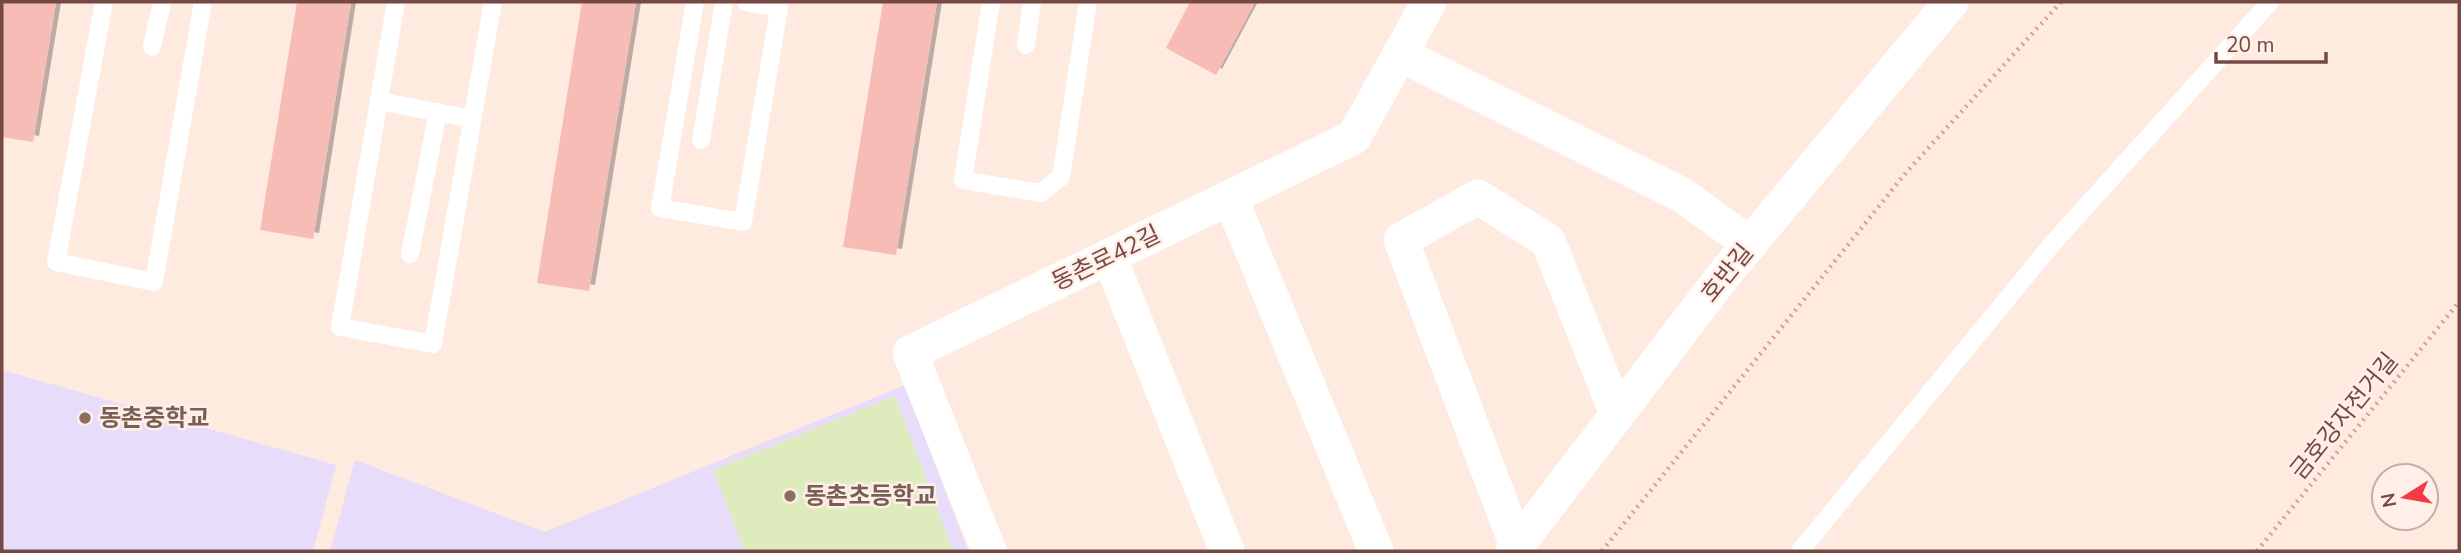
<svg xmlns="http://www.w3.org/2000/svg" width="2461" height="553" viewBox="0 0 2461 553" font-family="'Nunito Sans','Noto Sans KR',sans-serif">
<defs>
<filter id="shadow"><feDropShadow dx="6" dy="-6" stdDeviation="0" flood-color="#0004"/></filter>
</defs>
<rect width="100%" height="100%" fill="#feeadf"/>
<g fill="#e7ddfa">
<path d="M2 370 336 465 313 551H2Z"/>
<path d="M905 385 968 551H330L355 460 545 532Z"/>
</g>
<path fill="#deecbd" d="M895 396 953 551H745L713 470Z"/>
<g fill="#f6bcb5" filter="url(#shadow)">
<path d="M2 2H56L33 142 2 137Z"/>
<path d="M297 2H351L313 239 260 230Z"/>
<path d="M582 2H636L589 291 537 283Z"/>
<path d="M883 2H937L896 255 843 247Z"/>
<path d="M1190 2H1255L1216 75 1166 48Z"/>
</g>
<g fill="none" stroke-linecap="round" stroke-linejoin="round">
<g stroke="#da9f98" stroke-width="4.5" stroke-dasharray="2 5" stroke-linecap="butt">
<path d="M1602 551 1904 175 2061 2"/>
<path d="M2257 551 2459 302"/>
</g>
<g stroke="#fff" stroke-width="18">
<path d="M104 2 56 262 154 282 203 2"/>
<path d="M396 2 340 327 433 344 493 2"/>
<path d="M695 2 660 208 743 222 779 8 746 2"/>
<path d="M991 2 963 180 1040 193 1061 177 1088 2"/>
<path d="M1026 45 1032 2"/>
<path d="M152 47 162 2"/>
<path d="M379 101 472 119"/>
<path d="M701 140 724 2"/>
<path d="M410 254 438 112"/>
<path d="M1800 551 2053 243 2270 2"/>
</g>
<g stroke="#fff" stroke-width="35">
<path d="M1400 54 1682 195 1750 244"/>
<path d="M1230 197 1376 551"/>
<path d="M1109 256 1227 551"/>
<path d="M1517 546 1401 240 1478 197 1548 241 1617 414"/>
<path d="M989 551 910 353 1354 137 1429 2"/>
<path d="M1513 551 1723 276 1951 2"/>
</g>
</g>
<g fill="#8d6e63" stroke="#ffefe8" stroke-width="2.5">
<circle cx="85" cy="418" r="7"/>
<circle cx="790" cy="496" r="7"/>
</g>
<g text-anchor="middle" stroke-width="5" stroke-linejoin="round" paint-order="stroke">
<g font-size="24" fill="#764945" stroke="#ffefe8">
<text transform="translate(1106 258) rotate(-26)" y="8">동촌로42길</text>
<text transform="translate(1727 273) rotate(-51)" y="8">호반길</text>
<text transform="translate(2344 416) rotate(-51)" y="8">금호강자전거길</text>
</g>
<g font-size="24" font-weight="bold" fill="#785e54" stroke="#ffefe8" text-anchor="start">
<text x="99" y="426">동촌중학교</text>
<text x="804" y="504">동촌초등학교</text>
</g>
</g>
<rect width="2461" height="553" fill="none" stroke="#764945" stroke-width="7"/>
<g transform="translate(2405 497) rotate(259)"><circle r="33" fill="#ffefe8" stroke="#c8ada7" stroke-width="2"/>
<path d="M0-5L12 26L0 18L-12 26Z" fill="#f33a45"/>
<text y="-10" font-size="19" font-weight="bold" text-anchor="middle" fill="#764945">N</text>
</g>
<path d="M2216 52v10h110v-10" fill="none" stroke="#764945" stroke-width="3.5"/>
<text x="2226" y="52" font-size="21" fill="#764945" stroke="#ffefe8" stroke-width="5" paint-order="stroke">20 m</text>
</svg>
